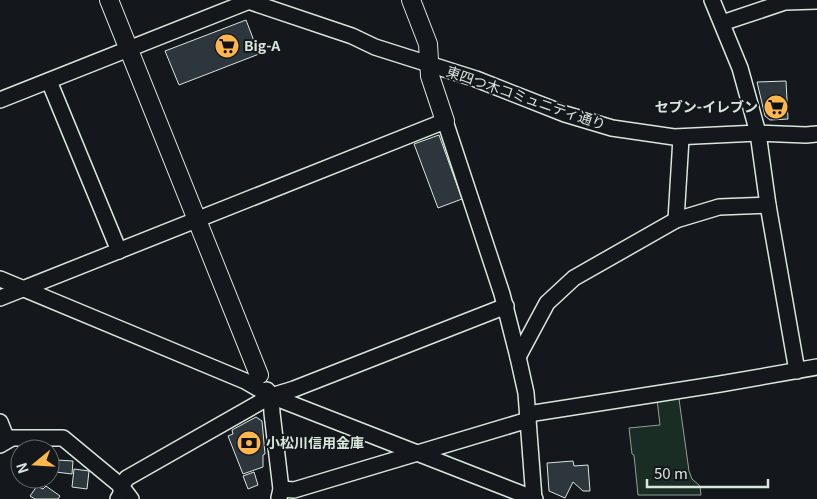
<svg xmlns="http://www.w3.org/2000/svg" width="817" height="499" viewBox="0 0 817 499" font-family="Georgia,'Noto Sans JP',serif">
<rect width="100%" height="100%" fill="#14181c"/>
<path fill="#1a2d24" stroke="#939e99" d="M677 397 679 399 689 471 692 479 700 486 701 495H638L634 455 632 454 629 428 660 425 657 399Z"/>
<g fill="#2c363c" stroke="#d8e6dc">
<path d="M246 20 259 54 179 85 165 51Z"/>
<path d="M786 81 788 119 770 120 765 116 757 82Z"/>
<path d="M439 135 462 199 438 208 414 144Z"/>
<path d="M256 417 262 421 265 454 263 455V467L243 474 228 436 233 434 232 430Z"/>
<path d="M57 460 73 461 72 474 56 472Z"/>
<path d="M573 461 574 466 588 465 590 491H583L573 482 565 498 549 491 547 463Z"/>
<path d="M74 469 89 471 87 489 72 487Z"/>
<path d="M254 472 258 485 248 489 243 476Z"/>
<path d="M37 486 43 489 46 486 60 496 58 499H35L30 496Z"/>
</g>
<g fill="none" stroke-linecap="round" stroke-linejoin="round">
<defs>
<g id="minor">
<path d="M245 0 352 36 375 47 476 79 565 114 612 128 674 137 758 133 806 135 817 134"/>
<path d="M712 0 740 68 758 133 768 205 797 371"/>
<path d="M722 23 785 2 817 1"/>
<path d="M49 81 119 251"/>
<path d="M0 100 252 0"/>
<path d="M676 220 681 138"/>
<path d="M0 279 245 381 271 396 535 499"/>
<path d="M0 298 445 121 502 294 518 357 526 393 534 499"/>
<path d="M518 357 547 303 574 278 676 220 719 207 768 205"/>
<path d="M267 390 271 396 272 413 281 489 279 498"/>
<path d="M528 414 720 384 817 367"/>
<path d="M0 422 7 440"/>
<path d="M0 445 12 438H63L121 486 131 499"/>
<path d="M281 489 294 490 528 420"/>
<path d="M118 499 121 494V486L127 478 271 396 294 389 506 306"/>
</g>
<g id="tertiary">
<path d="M109 0 259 375"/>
<path d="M411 0 428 44 430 76 445 121"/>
</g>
</defs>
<use href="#minor" stroke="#d8e6dc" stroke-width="18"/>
<use href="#tertiary" stroke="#d8e6dc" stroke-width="20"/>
<use href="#minor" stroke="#14181c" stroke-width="15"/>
<use href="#tertiary" stroke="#14181c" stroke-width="18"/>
</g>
<defs>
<symbol id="supermarket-disc" viewBox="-11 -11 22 22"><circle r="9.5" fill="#ffb74d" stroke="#14181c"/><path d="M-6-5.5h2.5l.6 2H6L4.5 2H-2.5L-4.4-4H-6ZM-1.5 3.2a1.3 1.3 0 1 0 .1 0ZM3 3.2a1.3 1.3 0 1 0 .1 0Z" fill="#111"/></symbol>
<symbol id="bank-disc" viewBox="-11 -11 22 22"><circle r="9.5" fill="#ffb74d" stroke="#14181c"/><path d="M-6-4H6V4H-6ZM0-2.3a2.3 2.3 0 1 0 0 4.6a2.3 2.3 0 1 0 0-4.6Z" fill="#111"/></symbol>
</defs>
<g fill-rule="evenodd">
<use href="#supermarket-disc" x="213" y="32" width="28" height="28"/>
<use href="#supermarket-disc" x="762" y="93" width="28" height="28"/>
<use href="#bank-disc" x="235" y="429" width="28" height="28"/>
</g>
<g text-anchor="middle" stroke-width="4" stroke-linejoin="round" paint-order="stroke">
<g font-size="14" font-weight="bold" fill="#d8e6dc" stroke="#14181c" text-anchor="start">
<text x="244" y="51">Big-A</text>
<text x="758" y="112" text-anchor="end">セブン-イレブン</text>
<text x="266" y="448">小松川信用金庫</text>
</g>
<g font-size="14" fill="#d8e6dc" stroke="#14181c">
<text transform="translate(526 98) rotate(19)" y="5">東四つ木コミュニティ通り</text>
</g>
</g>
<g transform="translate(35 464) rotate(252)"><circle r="24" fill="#14181c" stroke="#626a69"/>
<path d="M0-4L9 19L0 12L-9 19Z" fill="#ffb74d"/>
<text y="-8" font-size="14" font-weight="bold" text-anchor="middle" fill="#d8e6dc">N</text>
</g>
<path d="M647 479v8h121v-8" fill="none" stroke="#d8e6dc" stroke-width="2.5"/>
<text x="654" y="479" font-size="15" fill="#d8e6dc" stroke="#14181c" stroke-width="4" paint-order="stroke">50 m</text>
</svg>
